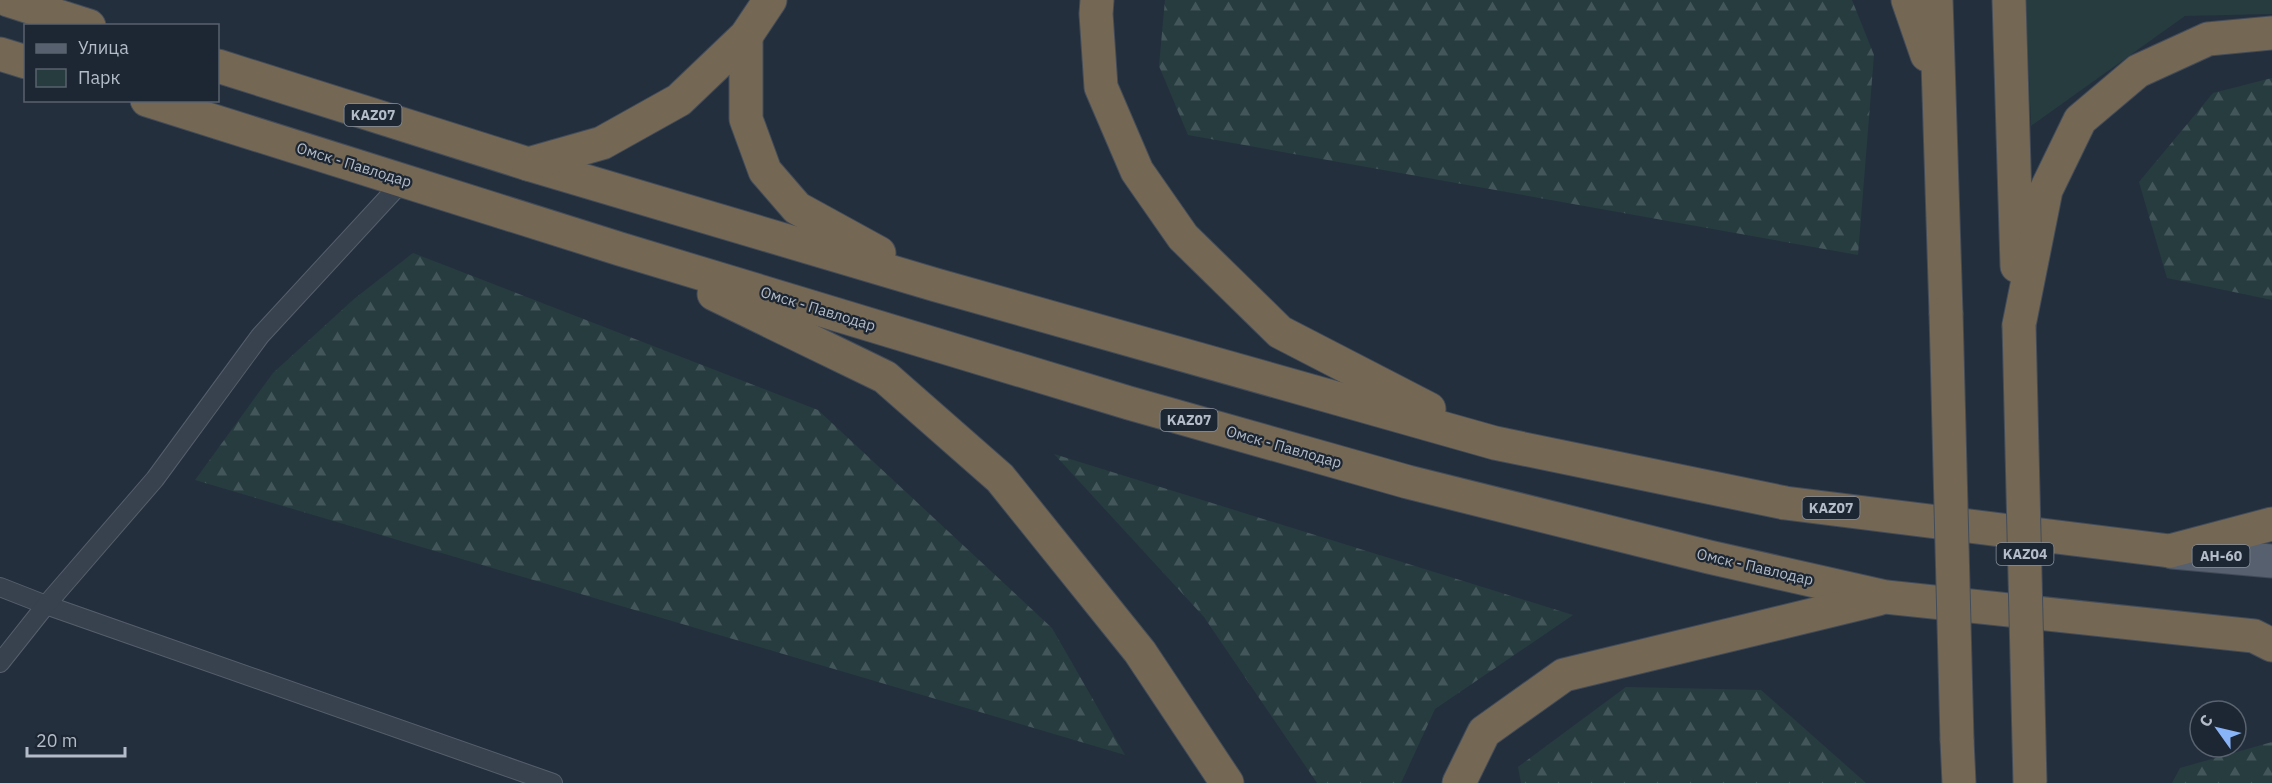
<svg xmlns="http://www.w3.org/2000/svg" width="2272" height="783" viewBox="0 0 2272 783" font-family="'IBM Plex Sans',sans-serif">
<defs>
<pattern id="forest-firs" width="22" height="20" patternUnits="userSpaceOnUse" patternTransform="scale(1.5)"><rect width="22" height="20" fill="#263c3f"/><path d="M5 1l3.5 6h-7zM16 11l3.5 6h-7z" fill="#435659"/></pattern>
</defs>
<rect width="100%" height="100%" fill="#242f3e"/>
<path fill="#263c3f" d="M2026 0H2272V14L2185 16 2031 126Z"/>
<g fill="url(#forest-firs)">
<path d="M1165 0H1852L1874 55 1858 255 1188 135 1159 66Z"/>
<path d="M2272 78V300L2167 278 2139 182 2213 93Z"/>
<path d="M413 253 818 410 1052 628 1125 755 195 480 273 373 354 299Z"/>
<path d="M1054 454 1573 615 1435 709 1401 783H1317L1204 617Z"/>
<path d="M1626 687 1761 690 1866 783H1521L1518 767Z"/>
<path d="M2272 742V783H2172L2180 768Z"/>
</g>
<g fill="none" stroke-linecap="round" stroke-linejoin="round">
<defs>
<g id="lane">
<path d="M0 587 46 605 553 783"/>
<path d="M0 663 46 605 155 479 260 336 403 181"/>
</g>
<path id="primary" d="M2172 552 2272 561"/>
<g id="highway">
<path d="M8 0 89 26"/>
<path d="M1097 0 1096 14 1101 87 1137 171 1183 237 1280 332 1429 409"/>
<path d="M1908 0 1927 55"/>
<path d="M1936 0 1946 313"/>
<path d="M2009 0 2017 266"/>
<path d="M746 36V119L765 171 797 208 879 253"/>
<path d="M0 54 26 62"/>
<path d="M218 66 528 164 936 285 1495 443 1785 503 2170 551 2272 524"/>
<path d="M147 100 620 249 1129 403 1408 482 1709 557 1886 597 2254 636 2272 645"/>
<path d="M528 164 602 143 679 100 746 36 770 0"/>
<path d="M714 294 885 377 1000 478 1140 652 1227 783"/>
<path d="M2019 325 2046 190 2080 120 2138 71 2208 39 2272 33"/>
<path d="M1957 740 1959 783"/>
<path d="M1459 783 1484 732 1564 675 1878 599"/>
</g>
</defs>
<use href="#lane" stroke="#565f6c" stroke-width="20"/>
<use href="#primary" stroke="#414a57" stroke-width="35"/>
<use href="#highway" stroke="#434c59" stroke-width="35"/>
<use href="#lane" stroke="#38414e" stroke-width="18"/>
<use href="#primary" stroke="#56606e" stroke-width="33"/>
<use href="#highway" stroke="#746855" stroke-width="33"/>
<defs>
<g id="highway-bridge">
<path d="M1946 313 1957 740"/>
<path d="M2019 325 2030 783"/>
</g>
</defs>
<use href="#highway-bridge" stroke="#434c59" stroke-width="35" stroke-linecap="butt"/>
<use href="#highway-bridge" stroke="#746855" stroke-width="33"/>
</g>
<g text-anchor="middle" stroke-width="4.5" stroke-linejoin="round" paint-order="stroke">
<g fill="#1d2633" stroke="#878f9c" stroke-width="1.5">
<rect x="344.5" y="104" width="57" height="22" rx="4.5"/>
<rect x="1160.5" y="409" width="57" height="22" rx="4.5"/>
<rect x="1802.5" y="497" width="57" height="22" rx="4.5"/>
<rect x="1996.5" y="543" width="57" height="22" rx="4.5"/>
<rect x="2192.5" y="545" width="57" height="22" rx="4.5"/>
</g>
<g font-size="14" font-weight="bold" fill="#b4bcc9">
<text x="373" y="120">KAZ07</text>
<text x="1189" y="425">KAZ07</text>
<text x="1831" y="513">KAZ07</text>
<text x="2025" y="559">KАZ04</text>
<text x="2221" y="561">АН-60</text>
</g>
<g font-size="15" fill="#b4bcc9" stroke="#1d2633">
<text transform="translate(354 165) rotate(17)" y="5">Омск - Павлодар</text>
<text transform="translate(818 309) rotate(17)" y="5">Омск - Павлодар</text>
<text transform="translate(1284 447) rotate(16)" y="5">Омск - Павлодар</text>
<text transform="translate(1755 567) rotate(13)" y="5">Омск - Павлодар</text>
</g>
</g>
<rect x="24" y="24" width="195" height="78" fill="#1d2633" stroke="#59626f" stroke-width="1.5"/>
<rect x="36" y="44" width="30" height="9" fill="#56606e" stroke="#59626f" stroke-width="1.5"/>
<text x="78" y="54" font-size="18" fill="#b4bcc9">Улица</text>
<rect x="36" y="69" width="30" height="18" fill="#263c3f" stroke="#59626f" stroke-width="1.5"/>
<text x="78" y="84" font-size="18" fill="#b4bcc9">Парк</text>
<g transform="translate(2218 729) rotate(304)"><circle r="28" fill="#1d2633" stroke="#59626f" stroke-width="1.5"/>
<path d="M0-4.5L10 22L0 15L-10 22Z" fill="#8ab4f8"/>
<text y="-9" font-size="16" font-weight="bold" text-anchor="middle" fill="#b4bcc9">С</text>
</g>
<path d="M27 747v9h98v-9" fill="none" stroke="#b4bcc9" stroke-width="3"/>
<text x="36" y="747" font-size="18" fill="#b4bcc9" stroke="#1d2633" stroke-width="4.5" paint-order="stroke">20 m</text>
</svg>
